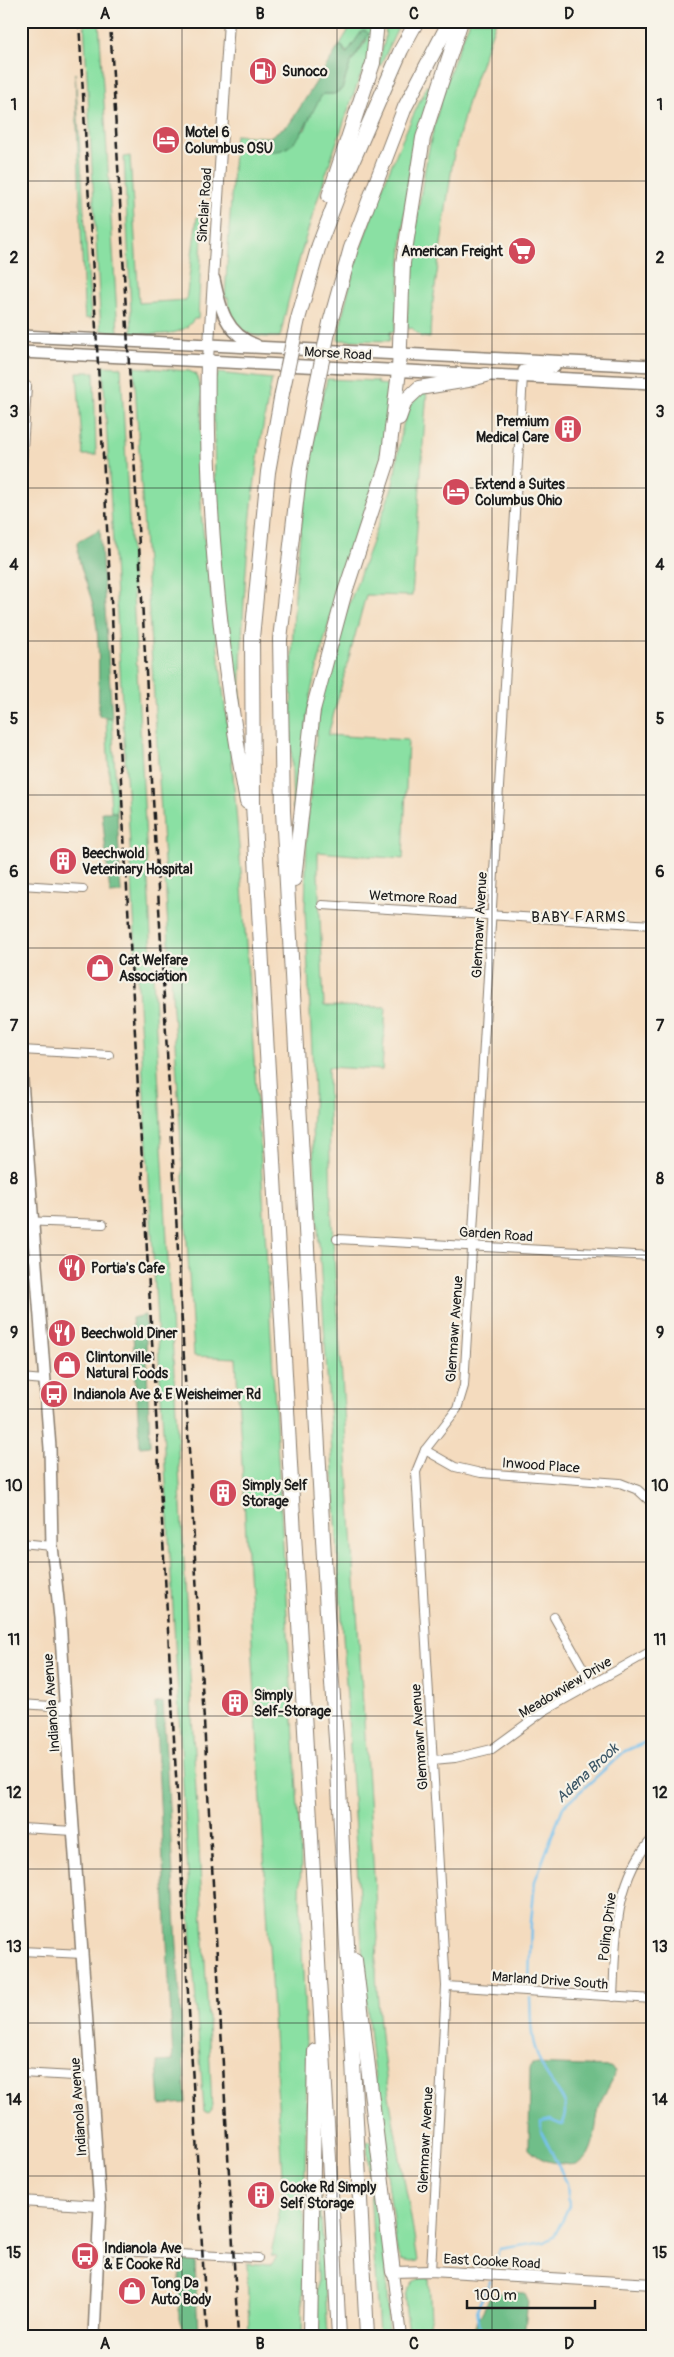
<svg xmlns="http://www.w3.org/2000/svg" width="674" height="2357" viewBox="0 0 674 2357" font-family="Pangolin,sans-serif">
<rect width="100%" height="100%" fill="#f7f3e8"/>
<filter id="ink" filterUnits="userSpaceOnUse"><feTurbulence type="fractalNoise" baseFrequency=".02" numOctaves="2"/><feDisplacementMap in="SourceGraphic" scale="10" xChannelSelector="R" yChannelSelector="G"/><feConvolveMatrix kernelMatrix="1 2 1 2 8 2 1 2 1" color-interpolation-filters="sRGB"/></filter>
<filter id="wash" filterUnits="userSpaceOnUse"><feTurbulence type="fractalNoise" baseFrequency=".0096" numOctaves="4" result="noise"/><feDisplacementMap in="SourceGraphic" scale="20" xChannelSelector="R" yChannelSelector="G"/><feGaussianBlur stdDeviation="1.12" result="paint"/><feColorMatrix in="noise" values="0 0 0 0 0 0 0 0 0 0 0 0 0 0 0 0 0 1.4 0 .05"/><feComposite in="paint" operator="in"/></filter>
<g filter="url(#wash)">
<rect width="100%" height="100%" fill="#f4dbbe"/>
<g fill="#8ae0a3" stroke="#537e60">
<path d="M84 21H99L118 332 101 331Z"/>
<path d="M354 21H377L369 63 360 77C329 163 299 248 280 337 250 338 228 333 228 298L225 297 235 135 268 137 261 143 305 130 314 105 323 94H334L342 89 350 64 367 40 362 31 347 53 342 46H339Z"/>
<path d="M386 21H401L381 65H378L385 39Z"/>
<path d="M470 21H496L468 101 453 159 431 316 430 338 421 337 412 328 408 329 407 324C407 302 410 279 413 256 421 174 436 97 470 21Z"/>
<path d="M75 73 91 319 85 318 84 305Z"/>
<path d="M427 86 432 88 410 172 405 212 395 332H390V341L338 340C351 258 391 161 427 86Z"/>
<path d="M130 156 139 303 186 300 197 217 203 214 198 319H194C182 339 152 334 132 333L124 157Z"/>
<path d="M103 366 121 367 208 2019 212 2109 209 2113 204 2111 193 1963Z"/>
<path d="M134 367 189 371 196 374 200 388H203L199 460 202 522 232 762 241 871 261 1161 301 1860 300 1898 307 2069 302 2336H249L247 2263 270 2265 277 2256 271 2255 283 2193 236 1358 194 1356Z"/>
<path d="M77 372H94L96 455H83Z"/>
<path d="M218 373 272 379C249 488 242 600 240 711H236L216 537 213 378 217 377Z"/>
<path d="M327 379 377 381 378 384 390 385 382 460 330 619 311 691 298 778 296 809H293C288 664 292 521 327 379Z"/>
<path d="M427 390 412 596 366 595 328 735 408 740 403 859 318 852V872L324 1006 386 1007 382 1070 328 1067 331 1207 378 1938C374 1963 377 1988 379 2013 385 2097 406 2178 418 2261L411 2262 402 2260 397 2252 371 2049 363 1962 312 1129 314 1092 305 910 307 826 320 700 339 631 392 488C398 465 399 425 410 406 414 400 421 395 427 390Z"/>
<path d="M106 717 112 718 117 812H111Z"/>
<path d="M367 2141H372L386 2248 388 2336H379Z"/>
<path d="M319 2178 328 2336H318L316 2235Z"/>
<path d="M421 2278H429L431 2319 427 2336H410C407 2315 397 2288 421 2278Z"/>
</g>
<g fill="#6fbe89" stroke="#466d52">
<path d="M362 31H366L369 34 350 64 342 89 334 94H323C307 115 299 162 262 149L261 143 290 123 339 46 343 47 345 53H347Z"/>
<path d="M100 529 112 718 99 716C98 683 101 637 93 605 87 582 78 567 77 542Z"/>
<path d="M102 812H117L121 893 110 894Z"/>
<path d="M145 1315 150 1446 140 1447 132 1318Z"/>
<path d="M163 1702 186 2103 160 2105 157 2062 173 2061 155 1703Z"/>
<path d="M532 2064 610 2067 615 2071C613 2084 603 2093 600 2105 593 2128 598 2171 563 2164 546 2161 542 2161 529 2149L530 2069Z"/>
<path d="M180 2260 195 2261 198 2336H185L179 2319Z"/>
<path d="M499 2292 525 2293 528 2300 524 2336H470L489 2299Z"/>
</g>
<g fill="none" stroke-linecap="round" stroke-linejoin="round">
<g stroke="#72c0ed" stroke-width="2.5">
<path d="M529 1984 531 1922 535 1881 563 1807 625 1751 653 1739"/>
<path d="M494 2266 499 2249 545 2242 554 2237 569 2206 567 2183 541 2131V2122L550 2120 562 2125C573 2104 559 2094 548 2077 542 2069 538 2057 535 2048 530 2034 531 2014 530 1998"/>
<path d="M481 2336 477 2309 490 2281"/>
</g>
</g>
</g>
<g filter="url(#ink)">
<g fill="none" stroke-linecap="round" stroke-linejoin="round">
<defs>
<g id="street">
<path d="M21 482 27 386"/>
<path d="M21 885 83 889"/>
<path d="M322 905 653 925"/>
<path d="M21 1050 109 1055"/>
<path d="M21 1221 103 1224"/>
<path d="M337 1239 653 1256"/>
<path d="M21 1378 44 1380"/>
<path d="M425 1450 455 1467 481 1473 620 1483 638 1490 653 1504"/>
<path d="M21 1543 52 1546"/>
<path d="M554 1617 592 1684"/>
<path d="M21 1704 66 1707"/>
<path d="M433 1760 455 1758 492 1749 544 1711 653 1650"/>
<path d="M21 1828 74 1831"/>
<path d="M21 1951 83 1954"/>
<path d="M446 1986 653 1999"/>
<path d="M613 1997C616 1942 613 1881 653 1838"/>
<path d="M21 2073 91 2077"/>
<path d="M99 2250 258 2258"/>
<path d="M431 2271 446 1986 416 1472 425 1450 457 1409 464 1386 523 376"/>
</g>
<g id="secondary">
<path d="M208 360 229 21"/>
<path d="M21 2201 100 2206"/>
<path d="M401 2336 393 2272 431 2271 653 2284"/>
</g>
<g id="primary">
<path d="M214 279C220 308 226 334 256 345"/>
<path d="M21 336 653 366"/>
<path d="M21 352 653 383"/>
<path d="M523 376 524 371 554 367"/>
<path d="M21 1068 50 1448 52 1546 60 1618 71 1799 100 2206 94 2336"/>
</g>
<g id="highway">
<path d="M329 196 373 63 377 21"/>
<path d="M298 319 319 245 340 190 401 50 417 21"/>
<path d="M330 323 351 248 405 107 450 21"/>
<path d="M208 360C205 510 220 655 247 802"/>
<path d="M282 393 268 472 252 638 253 804 339 2336"/>
<path d="M314 398 300 468 280 639 283 811 327 1612 338 1768 367 2336"/>
<path d="M399 418 405 401 419 388 468 380 486 375"/>
<path d="M294 879 313 710 344 595 388 461 399 371 403 263 423 138 461 21"/>
<path d="M355 1960 393 2272"/>
<path d="M310 2336 315 2051"/>
</g>
</defs>
<use href="#street" stroke="#887c6d" stroke-width="10"/>
<use href="#secondary" stroke="#887c6d" stroke-width="12"/>
<use href="#primary" stroke="#887c6d" stroke-width="14"/>
<use href="#highway" stroke="#887c6d" stroke-width="16"/>
<use href="#street" stroke="#fff" stroke-width="8"/>
<use href="#secondary" stroke="#fff" stroke-width="10"/>
<use href="#primary" stroke="#fff" stroke-width="11"/>
<use href="#highway" stroke="#fff" stroke-width="14"/>
<g stroke="#1c1c1c" stroke-width="2.5" stroke-dasharray="8 4" stroke-linecap="butt">
<path d="M79 21 207 2336"/>
<path d="M110 21 238 2336"/>
</g>
<defs>
<g id="highway-bridge">
<path d="M282 393 298 319"/>
<path d="M314 398 330 323"/>
</g>
</defs>
<use href="#highway-bridge" stroke="#887c6d" stroke-width="16" stroke-linecap="butt"/>
<use href="#highway-bridge" stroke="#fff" stroke-width="14"/>
</g>
</g>
<path fill="none" stroke="#1c1c1c" stroke-width="1" stroke-opacity="0.55" d="M182 21V2336M337 21V2336M492 21V2336M21 181H653M21 334H653M21 488H653M21 641H653M21 795H653M21 948H653M21 1102H653M21 1255H653M21 1409H653M21 1562H653M21 1716H653M21 1869H653M21 2023H653M21 2176H653"/>
<defs>
<symbol id="fuel-disc" viewBox="-11 -11 22 22"><circle r="9.5" fill="#d1495b" stroke="#f7f3e8"/><path d="M-5.5-6h7V0h2V4h1.3V-2.5L3-4.5l.8-.8L6-3V5H2.5V1h-1V6h-7ZM-4.2-4.7v3.2H.2V-4.7Z" fill="#fff"/></symbol>
<symbol id="hotel-disc" viewBox="-11 -11 22 22"><circle r="9.5" fill="#d1495b" stroke="#f7f3e8"/><path d="M-6-4.5h1.5V1H6V5H4.5V3h-9V5H-6ZM-4 0a1.8 1.8 0 1 1 3.6 0ZM.5 0V-2.5h3Q6-2.5 6 0Z" fill="#fff"/></symbol>
<symbol id="supermarket-disc" viewBox="-11 -11 22 22"><circle r="9.5" fill="#d1495b" stroke="#f7f3e8"/><path d="M-6-5.5h2.5l.6 2H6L4.5 2H-2.5L-4.4-4H-6ZM-1.5 3.2a1.3 1.3 0 1 0 .1 0ZM3 3.2a1.3 1.3 0 1 0 .1 0Z" fill="#fff"/></symbol>
<symbol id="building-disc" viewBox="-11 -11 22 22"><circle r="9.5" fill="#d1495b" stroke="#f7f3e8"/><path d="M-4-6H4V6H1V3H-1V6H-4ZM-2.5-4.3h1.7v1.8h-1.7ZM.8-4.3h1.7v1.8H.8ZM-2.5-1h1.7V.8h-1.7ZM.8-1h1.7V.8H.8Z" fill="#fff"/></symbol>
<symbol id="shop-disc" viewBox="-11 -11 22 22"><circle r="9.5" fill="#d1495b" stroke="#f7f3e8"/><path d="M-5-2.5h2.3a2.7 3.5 0 0 1 5.4 0H5L5.5 6h-11ZM-1.5-2.5h3a1.5 2.3 0 0 0-3 0Z" fill="#fff"/></symbol>
<symbol id="restaurant-disc" viewBox="-11 -11 22 22"><circle r="9.5" fill="#d1495b" stroke="#f7f3e8"/><path d="M-5-6h1v4h1v-4h1v4h1v-4h1v5L-1.5 .5V6h-2V.5L-5-1ZM5-6V6H3V1.5H1.5Q1.5-4 5-6Z" fill="#fff"/></symbol>
<symbol id="bus-disc" viewBox="-11 -11 22 22"><circle r="9.5" fill="#d1495b" stroke="#f7f3e8"/><path d="M-5-6H5V4H4V6H2V4H-2V6H-4V4H-5ZM-3.5-4V0h7V-4ZM-3.5 1.2v1.5H-2V1.2ZM2 1.2v1.5H3.5V1.2Z" fill="#fff"/></symbol>
</defs>
<g fill-rule="evenodd">
<use href="#fuel-disc" x="247" y="55" width="32" height="32"/>
<use href="#hotel-disc" x="150" y="124" width="32" height="32"/>
<use href="#supermarket-disc" x="506" y="235" width="32" height="32"/>
<use href="#building-disc" x="552" y="413" width="32" height="32"/>
<use href="#hotel-disc" x="440" y="476" width="32" height="32"/>
<use href="#building-disc" x="47" y="845" width="32" height="32"/>
<use href="#shop-disc" x="84" y="952" width="32" height="32"/>
<use href="#restaurant-disc" x="56" y="1252" width="32" height="32"/>
<use href="#restaurant-disc" x="46" y="1317" width="32" height="32"/>
<use href="#shop-disc" x="51" y="1349" width="32" height="32"/>
<use href="#bus-disc" x="38" y="1378" width="32" height="32"/>
<use href="#building-disc" x="207" y="1477" width="32" height="32"/>
<use href="#building-disc" x="219" y="1687" width="32" height="32"/>
<use href="#building-disc" x="245" y="2179" width="32" height="32"/>
<use href="#bus-disc" x="69" y="2240" width="32" height="32"/>
<use href="#shop-disc" x="116" y="2275" width="32" height="32"/>
</g>
<g text-anchor="middle" stroke-width="4.5" stroke-linejoin="round" paint-order="stroke">
<g font-size="14" font-weight="bold" fill="#1c1c1c" stroke="#f7f3e8" text-anchor="start">
<text x="282" y="76">Sunoco</text>
<text x="185" y="137">Motel 6<tspan x="185" dy="16">Columbus OSU</tspan></text>
<text x="503" y="256" text-anchor="end">American Freight</text>
<text x="549" y="426" text-anchor="end">Premium<tspan x="549" dy="16">Medical Care</tspan></text>
<text x="475" y="489">Extend a Suites<tspan x="475" dy="16">Columbus Ohio</tspan></text>
<text x="82" y="858">Beechwold<tspan x="82" dy="16">Veterinary Hospital</tspan></text>
<text x="119" y="965">Cat Welfare<tspan x="119" dy="16">Association</tspan></text>
<text x="91" y="1273">Portia's Cafe</text>
<text x="81" y="1338">Beechwold Diner</text>
<text x="86" y="1362">Clintonville<tspan x="86" dy="16">Natural Foods</tspan></text>
<text x="73" y="1399">Indianola Ave &amp; E Weisheimer Rd</text>
<text x="242" y="1490">Simply Self<tspan x="242" dy="16">Storage</tspan></text>
<text x="254" y="1700">Simply<tspan x="254" dy="16">Self-Storage</tspan></text>
<text x="280" y="2192">Cooke Rd Simply<tspan x="280" dy="16">Self Storage</tspan></text>
<text x="104" y="2253">Indianola Ave<tspan x="104" dy="16">&amp; E Cooke Rd</tspan></text>
<text x="151" y="2288">Tong Da<tspan x="151" dy="16">Auto Body</tspan></text>
</g>
<g font-size="14" fill="#1c1c1c" stroke="#f7f3e8">
<text transform="translate(204 205) rotate(-86)" y="5">Sinclair Road</text>
<text transform="translate(338 353) rotate(3)" y="5">Morse Road</text>
<text transform="translate(413 897) rotate(3)" y="5">Wetmore Road</text>
<text transform="translate(479 925) rotate(-87)" y="5">Glenmawr Avenue</text>
<text transform="translate(496 1234) rotate(4)" y="5">Garden Road</text>
<text transform="translate(454 1329) rotate(-86)" y="5">Glenmawr Avenue</text>
<text transform="translate(541 1465) rotate(4)" y="5">Inwood Place</text>
<text transform="translate(565 1687) rotate(-31)" y="5">Meadowview Drive</text>
<text transform="translate(51 1703) rotate(-94)" y="5">Indianola Avenue</text>
<text transform="translate(419 1737) rotate(-94)" y="5">Glenmawr Avenue</text>
<text transform="translate(607 1927) rotate(-83)" y="5">Poling Drive</text>
<text transform="translate(550 1980) rotate(4)" y="5">Marland Drive South</text>
<text transform="translate(78 2107) rotate(-94)" y="5">Indianola Avenue</text>
<text transform="translate(425 2140) rotate(-87)" y="5">Glenmawr Avenue</text>
<text transform="translate(492 2261) rotate(3)" y="5">East Cooke Road</text>
</g>
<g font-size="15" letter-spacing="1" fill="#1c1c1c" stroke="#f7f3e8">
<text x="579" y="922">BABY FARMS</text>
</g>
<g font-size="15" font-style="italic" fill="#3a5565" stroke="#f7f3e8">
<text transform="translate(587 1773) rotate(-43)" y="5">Adena Brook</text>
</g>
</g>
<rect width="674" height="2357" fill="none" stroke="#f7f3e8" stroke-width="55"/>
<path d="M467 2300v8h128v-8" fill="none" stroke="#1c1c1c" stroke-width="2.5"/>
<text x="474" y="2300" font-size="15" fill="#1c1c1c" stroke="#f7f3e8" stroke-width="4" paint-order="stroke">100 m</text>
<rect x="28" y="28" width="618" height="2302" fill="none" stroke="#1c1c1c" stroke-width="2"/>
<g font-size="16" text-anchor="middle" font-weight="bold" fill="#1c1c1c">
<text x="105" y="19">A</text>
<text x="260" y="19">B</text>
<text x="414" y="19">C</text>
<text x="569" y="19">D</text>
<text x="14" y="110">1</text>
<text x="660" y="110">1</text>
<text x="14" y="263">2</text>
<text x="660" y="263">2</text>
<text x="14" y="417">3</text>
<text x="660" y="417">3</text>
<text x="14" y="570">4</text>
<text x="660" y="570">4</text>
<text x="14" y="724">5</text>
<text x="660" y="724">5</text>
<text x="14" y="877">6</text>
<text x="660" y="877">6</text>
<text x="14" y="1031">7</text>
<text x="660" y="1031">7</text>
<text x="14" y="1184">8</text>
<text x="660" y="1184">8</text>
<text x="14" y="1338">9</text>
<text x="660" y="1338">9</text>
<text x="14" y="1491">10</text>
<text x="660" y="1491">10</text>
<text x="14" y="1645">11</text>
<text x="660" y="1645">11</text>
<text x="14" y="1798">12</text>
<text x="660" y="1798">12</text>
<text x="14" y="1952">13</text>
<text x="660" y="1952">13</text>
<text x="14" y="2105">14</text>
<text x="660" y="2105">14</text>
<text x="14" y="2258">15</text>
<text x="660" y="2258">15</text>
<text x="105" y="2349">A</text>
<text x="260" y="2349">B</text>
<text x="414" y="2349">C</text>
<text x="569" y="2349">D</text>
</g>
</svg>
